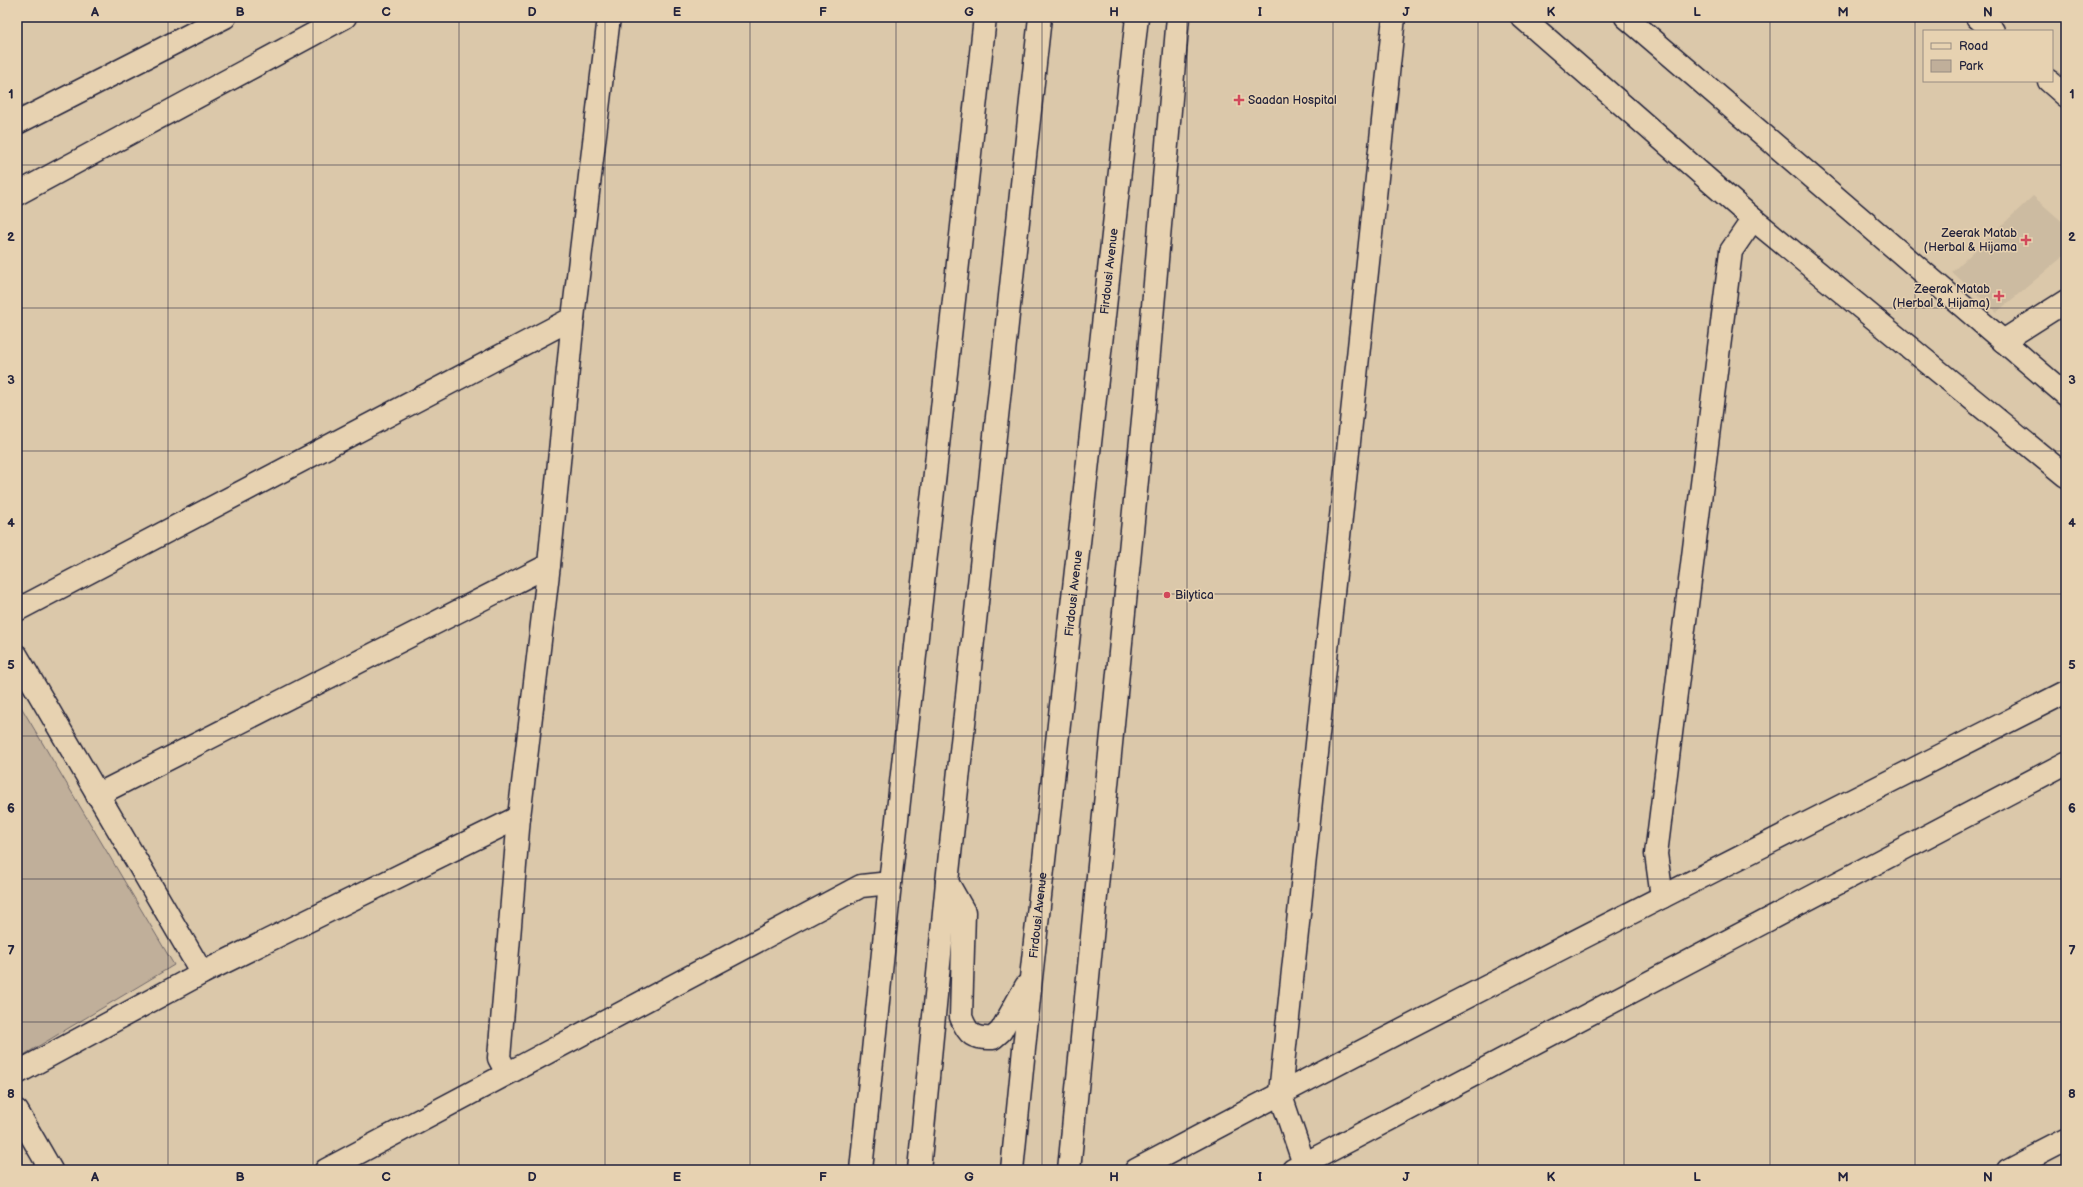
<svg xmlns="http://www.w3.org/2000/svg" width="2083" height="1187" viewBox="0 0 2083 1187" font-family="'Balsamiq Sans',sans-serif">
<rect width="100%" height="100%" fill="#dbc8aa"/>
<filter id="ink" filterUnits="userSpaceOnUse"><feTurbulence type="fractalNoise" baseFrequency=".025" numOctaves="2"/><feDisplacementMap in="SourceGraphic" scale="8" xChannelSelector="R" yChannelSelector="G"/><feConvolveMatrix kernelMatrix="1 2 1 2 8 2 1 2 1" color-interpolation-filters="sRGB"/></filter>
<g filter="url(#ink)">
<path fill="#ccbba1" d="M2033 196 2066 225V254L1997 312 1952 272Z"/>
<path fill="#c0af9a" stroke="#71686a" d="M17 700 174 965 17 1059Z"/>
<g fill="none" stroke-linecap="round" stroke-linejoin="round">
<defs>
<g id="minor">
<path d="M1977 17 1993 31"/>
<path d="M2049 81 2066 96"/>
<path d="M2003 341 2066 301"/>
<path d="M17 610 573 318 609 17"/>
<path d="M17 656 202 973"/>
<path d="M97 795 549 565"/>
<path d="M1662 897 1656 854 1731 251 1753 219"/>
<path d="M17 1073 202 973 519 817"/>
<path d="M507 1073 499 1058 519 817 549 565 573 318"/>
<path d="M17 1111 51 1170"/>
<path d="M326 1170 861 886 890 883"/>
<path d="M861 1170 890 883 985 17"/>
<path d="M1069 1170 1145 399 1178 17"/>
<path d="M1306 1170 1280 1093 1394 17"/>
<path d="M2008 1170 2066 1140"/>
</g>
<g id="tertiary">
<path d="M1522 17 1753 219 2066 476"/>
<path d="M1626 17 2066 395"/>
<path d="M17 123 225 17"/>
<path d="M17 194 345 17"/>
<path d="M1136 1170C1444 1006 1755 850 2066 692"/>
<path d="M1293 1170 2066 763"/>
</g>
<g id="primary">
<path d="M947 882 964 912 961 1017C968 1035 973 1039 993 1038L1001 1031 1026 986"/>
<path d="M919 1170 947 882 1040 17"/>
<path id="s1" d="M1012 1170 1031 978 1137 17"/>
</g>
</defs>
<use href="#minor" stroke="#22223b" stroke-width="25"/>
<use href="#tertiary" stroke="#22223b" stroke-width="25"/>
<use href="#primary" stroke="#22223b" stroke-width="25"/>
<use href="#minor" stroke="#e7d2b1" stroke-width="22"/>
<use href="#tertiary" stroke="#e7d2b1" stroke-width="22"/>
<use href="#primary" stroke="#e7d2b1" stroke-width="22"/>
</g>
</g>
<path fill="none" stroke="#22223b" stroke-width="1" stroke-opacity="0.55" d="M168 17V1170M313 17V1170M459 17V1170M605 17V1170M750 17V1170M896 17V1170M1042 17V1170M1187 17V1170M1333 17V1170M1478 17V1170M1624 17V1170M1770 17V1170M1915 17V1170M17 165H2066M17 308H2066M17 451H2066M17 594H2066M17 736H2066M17 879H2066M17 1022H2066"/>
<g fill="#d1495b" stroke="#e7d2b1" stroke-width="1.5">
<path d="M1237 94h4v4h4v4h-4v4h-4v-4h-4v-4h4z"/>
<path d="M2024 234h4v4h4v4h-4v4h-4v-4h-4v-4h4z"/>
<path d="M1997 290h4v4h4v4h-4v4h-4v-4h-4v-4h4z"/>
<circle cx="1167" cy="595" r="4"/>
</g>
<g text-anchor="middle" stroke-width="3" stroke-linejoin="round" paint-order="stroke">
<g font-size="12" fill="#22223b" stroke="#e7d2b1" text-anchor="start">
<text x="1248" y="104">Saadan Hospital</text>
<text x="2017" y="237" text-anchor="end">Zeerak Matab<tspan x="2017" dy="14">(Herbal &amp; Hijama</tspan></text>
<text x="1990" y="293" text-anchor="end">Zeerak Matab<tspan x="1990" dy="14">(Herbal &amp; Hijama)</tspan></text>
<text x="1175" y="599">Bilytica</text>
</g>
<g font-size="12" fill="#22223b" stroke="#e7d2b1">
<text dy="4" stroke="none"><textPath href="#s1" startOffset="904">Firdousi Avenue</textPath></text>
<text dy="4" stroke="none"><textPath href="#s1" startOffset="580">Firdousi Avenue</textPath></text>
<text dy="4" stroke="none"><textPath href="#s1" startOffset="256">Firdousi Avenue</textPath></text>
</g>
</g>
<rect width="2083" height="1187" fill="none" stroke="#e7d2b1" stroke-width="44"/>
<rect x="1923" y="30" width="130" height="52" fill="#e7d2b1" stroke="#988c82"/>
<rect x="1931" y="43" width="20" height="6" fill="#e7d2b1" stroke="#988c82"/>
<text x="1959" y="50" font-size="12" fill="#22223b">Road</text>
<rect x="1931" y="60" width="20" height="12" fill="#c0af9a" stroke="#988c82"/>
<text x="1959" y="70" font-size="12" fill="#22223b">Park</text>
<rect x="22" y="22" width="2039" height="1143" fill="none" stroke="#22223b" stroke-width="1.5"/>
<g font-size="13" text-anchor="middle" font-weight="bold" fill="#22223b">
<text x="95" y="16">A</text>
<text x="240" y="16">B</text>
<text x="386" y="16">C</text>
<text x="532" y="16">D</text>
<text x="677" y="16">E</text>
<text x="823" y="16">F</text>
<text x="969" y="16">G</text>
<text x="1114" y="16">H</text>
<text x="1260" y="16">I</text>
<text x="1406" y="16">J</text>
<text x="1551" y="16">K</text>
<text x="1697" y="16">L</text>
<text x="1843" y="16">M</text>
<text x="1988" y="16">N</text>
<text x="11" y="98">1</text>
<text x="2072" y="98">1</text>
<text x="11" y="241">2</text>
<text x="2072" y="241">2</text>
<text x="11" y="384">3</text>
<text x="2072" y="384">3</text>
<text x="11" y="527">4</text>
<text x="2072" y="527">4</text>
<text x="11" y="669">5</text>
<text x="2072" y="669">5</text>
<text x="11" y="812">6</text>
<text x="2072" y="812">6</text>
<text x="11" y="955">7</text>
<text x="2072" y="955">7</text>
<text x="11" y="1098">8</text>
<text x="2072" y="1098">8</text>
<text x="95" y="1181">A</text>
<text x="240" y="1181">B</text>
<text x="386" y="1181">C</text>
<text x="532" y="1181">D</text>
<text x="677" y="1181">E</text>
<text x="823" y="1181">F</text>
<text x="969" y="1181">G</text>
<text x="1114" y="1181">H</text>
<text x="1260" y="1181">I</text>
<text x="1406" y="1181">J</text>
<text x="1551" y="1181">K</text>
<text x="1697" y="1181">L</text>
<text x="1843" y="1181">M</text>
<text x="1988" y="1181">N</text>
</g>
</svg>
